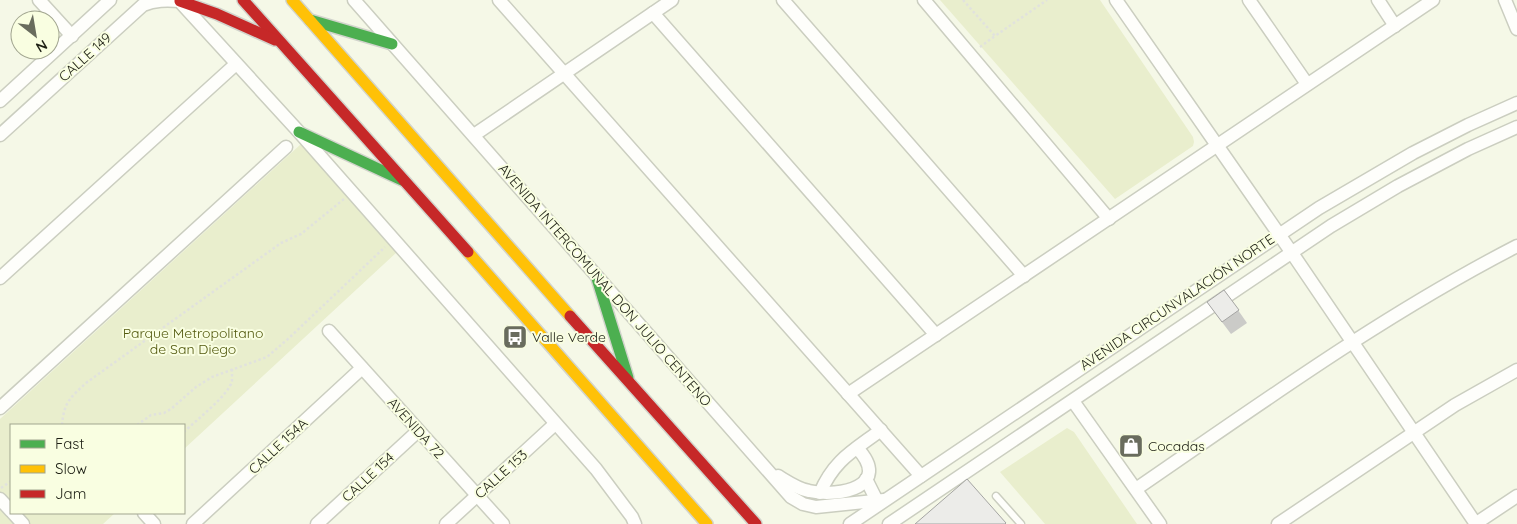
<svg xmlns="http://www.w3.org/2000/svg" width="1517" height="524" viewBox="0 0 1517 524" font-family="Quicksand,sans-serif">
<rect width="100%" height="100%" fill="#f5f8e7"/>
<g fill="#e9eecd">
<path d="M940 0H1100L1193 137 1194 142 1193 146 1115 199Z"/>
<path d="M301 144 397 252 184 449V425H11V513H115L103 524H0V419Z"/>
<path d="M1067 428 1074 432 1137 524H1045L1000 472Z"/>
</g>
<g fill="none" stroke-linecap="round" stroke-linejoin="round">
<defs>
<path id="lane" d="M996 496 1021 524"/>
<g id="street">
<path d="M39 0 72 36"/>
<path d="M354 0 791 497 803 504 816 507 884 500"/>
<path d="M499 0 921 476"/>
<path d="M783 0 1024 276"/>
<path d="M924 0 1109 219"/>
<path d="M1116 0 1292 253 1476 524"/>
<path d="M1249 0 1307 84"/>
<path d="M1378 0 1395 26"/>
<path d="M1505 0 1517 29"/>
<path d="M182 4 299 132 596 469 632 517 635 524"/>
<path d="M653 13 936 335"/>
<path d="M0 101 110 0"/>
<path d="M0 135 143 5C155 0 166 0 180 1"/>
<path d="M474 135 672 0"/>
<path d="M0 278 236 64"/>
<path d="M329 331 503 524"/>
<path d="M848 394 1433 0"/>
<path d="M1073 401 1160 524"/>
<path d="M0 408 286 147"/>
<path d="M778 476C788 482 798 489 809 491 840 498 893 486 857 448"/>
<path d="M866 479 877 501"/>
<path d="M1136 489C1260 404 1383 315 1517 246"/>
<path d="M820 493C834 460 853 451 881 430"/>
<path d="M0 499 11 511"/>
<path d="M13 513 23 524"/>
<path d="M144 513 154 524"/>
<path d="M193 524 362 368"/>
<path d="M317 524 418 431"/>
<path d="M446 524 555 424"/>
<path d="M850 524 1319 208 1413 153 1468 125 1517 103"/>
<path d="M889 524 1331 226 1398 186 1468 149 1517 127"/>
<path d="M1278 524 1455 405 1517 370"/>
<path d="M1475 524 1517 496"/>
</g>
<g id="fast">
<path d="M310 20 392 44"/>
<path d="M299 132 402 180"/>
<path d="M596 275 628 378"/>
</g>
<g id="slow">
<path d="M292 0 570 316"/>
<path d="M468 252 707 524"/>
</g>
<g id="jam">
<path d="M243 0 468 252"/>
<path d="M180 1 217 14 275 40"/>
<path d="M570 316 756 524"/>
</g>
</defs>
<use href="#lane" stroke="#cbcec0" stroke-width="9"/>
<use href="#street" stroke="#cbcec0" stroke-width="15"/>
<use href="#fast" stroke="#d2d4cc" stroke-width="14"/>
<use href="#slow" stroke="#d2d4cc" stroke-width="14"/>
<use href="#jam" stroke="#d2d4cc" stroke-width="14"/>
<g stroke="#e1e2dd" stroke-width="2.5" stroke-dasharray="2.5 2.5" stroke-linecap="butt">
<path d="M963 0 995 36 1047 0"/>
<path d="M980 47 995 36"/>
<path d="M62 425C64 402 70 398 86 383L281 243 301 234 344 199"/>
<path d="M137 425 151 415 164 413 171 409 196 387 212 377 267 357 289 338 385 247"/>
<path d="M184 432C195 421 229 395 232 381 232 377 232 373 232 369"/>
<path d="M1 488 11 481"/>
</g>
<use href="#lane" stroke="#fefefb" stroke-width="6"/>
<use href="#street" stroke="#fefefb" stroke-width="12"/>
<use href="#fast" stroke="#4caf50" stroke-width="11"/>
<use href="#slow" stroke="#ffc107" stroke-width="11"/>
<use href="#jam" stroke="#c62828" stroke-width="11"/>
</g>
<path fill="#cbcbc8" d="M1224 290 1247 323 1231 334 1207 302Z"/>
<g fill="#ecece9" stroke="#a5a5a3">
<path d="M1224 290 1239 310 1222 322 1207 302Z"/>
<path d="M967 479 1006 523 1005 524H915Z"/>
</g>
<defs>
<symbol id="bus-square" viewBox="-11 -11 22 22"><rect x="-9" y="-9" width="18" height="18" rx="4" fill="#696c5e" stroke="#f9fee1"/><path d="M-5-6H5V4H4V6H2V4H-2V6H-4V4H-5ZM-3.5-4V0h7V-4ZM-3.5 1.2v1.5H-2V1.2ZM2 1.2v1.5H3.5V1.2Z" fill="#fff"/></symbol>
<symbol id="shop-square" viewBox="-11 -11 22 22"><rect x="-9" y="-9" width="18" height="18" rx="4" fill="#696c5e" stroke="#f9fee1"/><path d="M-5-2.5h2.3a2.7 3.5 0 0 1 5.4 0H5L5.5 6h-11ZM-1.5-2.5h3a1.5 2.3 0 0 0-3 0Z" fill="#fff"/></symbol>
</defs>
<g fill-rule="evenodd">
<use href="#bus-square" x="501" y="323" width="28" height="28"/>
<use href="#shop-square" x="1117" y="432" width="28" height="28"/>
</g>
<g text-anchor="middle" stroke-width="4" stroke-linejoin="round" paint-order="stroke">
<g font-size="14" fill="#1e2015" stroke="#f9fee1">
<text transform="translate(85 57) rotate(-42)" y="5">CALLE 149</text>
<text transform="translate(605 285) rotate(49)" y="5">AVENIDA INTERCOMUNAL DON JULIO CENTENO</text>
<text transform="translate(1177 302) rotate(-34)" y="5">AVENIDA CIRCUNVALACIÓN NORTE</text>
<text transform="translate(416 428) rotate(48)" y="5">AVENIDA 72</text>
<text transform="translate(278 446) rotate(-43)" y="5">CALLE 154A</text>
<text transform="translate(501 474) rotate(-42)" y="5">CALLE 153</text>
<text transform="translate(368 477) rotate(-43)" y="5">CALLE 154</text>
</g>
<g font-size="14" fill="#52590e" stroke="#f9fee1">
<text x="193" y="338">Parque Metropolitano<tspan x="193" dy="16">de San Diego</tspan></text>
</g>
<g font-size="14" fill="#1e2015" stroke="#f9fee1" text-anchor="start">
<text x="532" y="342">Valle Verde</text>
<text x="1148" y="451">Cocadas</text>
</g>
</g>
<rect x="10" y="424" width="175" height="90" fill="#f9fee1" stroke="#a1a58f"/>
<rect x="20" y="440" width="25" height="8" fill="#4caf50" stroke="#a1a58f"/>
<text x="55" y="449" font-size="15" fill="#1e2015">Fast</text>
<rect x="20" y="465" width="25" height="8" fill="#ffc107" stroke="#a1a58f"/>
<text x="55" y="474" font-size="15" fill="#1e2015">Slow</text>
<rect x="20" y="490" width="25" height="8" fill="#c62828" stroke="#a1a58f"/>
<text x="55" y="499" font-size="15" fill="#1e2015">Jam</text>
<g transform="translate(35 35) rotate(149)"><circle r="24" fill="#f9fee1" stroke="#a1a58f"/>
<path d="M0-4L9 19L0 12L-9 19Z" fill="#696c5e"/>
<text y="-8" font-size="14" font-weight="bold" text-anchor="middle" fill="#1e2015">N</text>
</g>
</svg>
